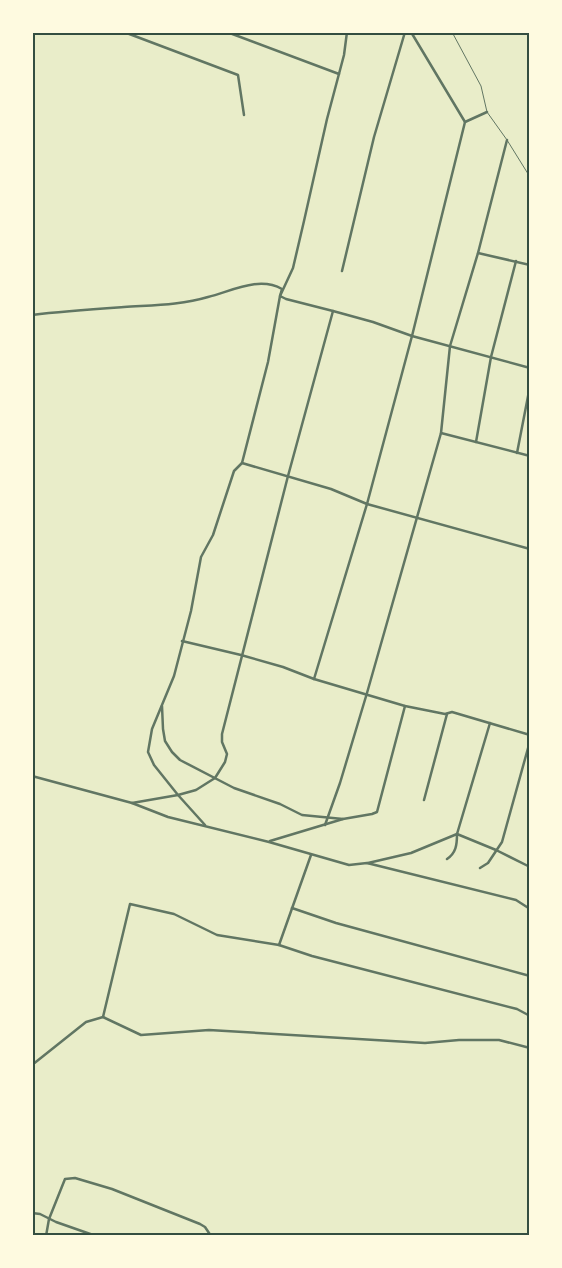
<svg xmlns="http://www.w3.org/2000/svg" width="562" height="1268" viewBox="0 0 562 1268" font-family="Helvetica,sans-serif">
<rect width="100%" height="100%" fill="#e9edc9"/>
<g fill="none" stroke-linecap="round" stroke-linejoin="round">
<path stroke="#617663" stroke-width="1" d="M452 32 481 86 487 112 507 140 530 177"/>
<g stroke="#617663" stroke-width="2.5">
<path d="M124 32 238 75 244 115"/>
<path d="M227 32 339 74"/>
<path d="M411 32 465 122"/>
<path d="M478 253 530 265"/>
<path d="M342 271 374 137 405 32"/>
<path d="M32 315C63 311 94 309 124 307 153 305 181 305 208 297 232 291 259 276 282 289L280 296 286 299 333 311 373 322 412 336 530 368"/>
<path d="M441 433 530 456"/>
<path d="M476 442 491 357 516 261"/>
<path d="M517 453 530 386"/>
<path d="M242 463 331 489 367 504 530 549"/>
<path d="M182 641 241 655 283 667 314 679 405 706 445 714 452 712 530 735"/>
<path d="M314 679 367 504 412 336 465 122 487 112"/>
<path d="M162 706 163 729 165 741 172 752 180 760 234 788 280 804 302 815 343 819"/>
<path d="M32 776 132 803 168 817 269 842 349 865 367 863 516 900 530 909"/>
<path d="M424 800 447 714"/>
<path d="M132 803 178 795 196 790 215 778 225 762 227 754 222 742V734L288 476 333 311"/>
<path d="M205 825 178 795 154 765 148 752 152 729 174 676 191 611 201 557 213 535 234 471 242 463 268 362 280 296 293 268 304 221 327 119 344 55 347 32"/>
<path d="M325 825 340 783 367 693 441 433 450 346 478 253 507 140"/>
<path d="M270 841 343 819 372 814 377 812 405 706"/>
<path d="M447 859C456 853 457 845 457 834L490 723"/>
<path d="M368 863 411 853 457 834 496 850 530 867"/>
<path d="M480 868 488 863 502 842 530 741"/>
<path d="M292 908 336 923 530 976"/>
<path d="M279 945 311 855"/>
<path d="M103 1017 130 904 174 914 217 935 279 945 312 956 517 1009 530 1016"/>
<path d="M32 1065 86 1022 103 1017 141 1035 209 1030 425 1043 459 1040H499L530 1048"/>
<path d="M32 1213 40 1214 56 1222 96 1236"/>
<path d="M46 1236 49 1219 65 1179 75 1178 112 1189 200 1224 205 1227 211 1236"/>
</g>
</g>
<rect width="562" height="1268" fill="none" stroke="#fefae0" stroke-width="68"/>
<rect x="34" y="34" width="494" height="1200" fill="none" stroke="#344e41" stroke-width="2"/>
</svg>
